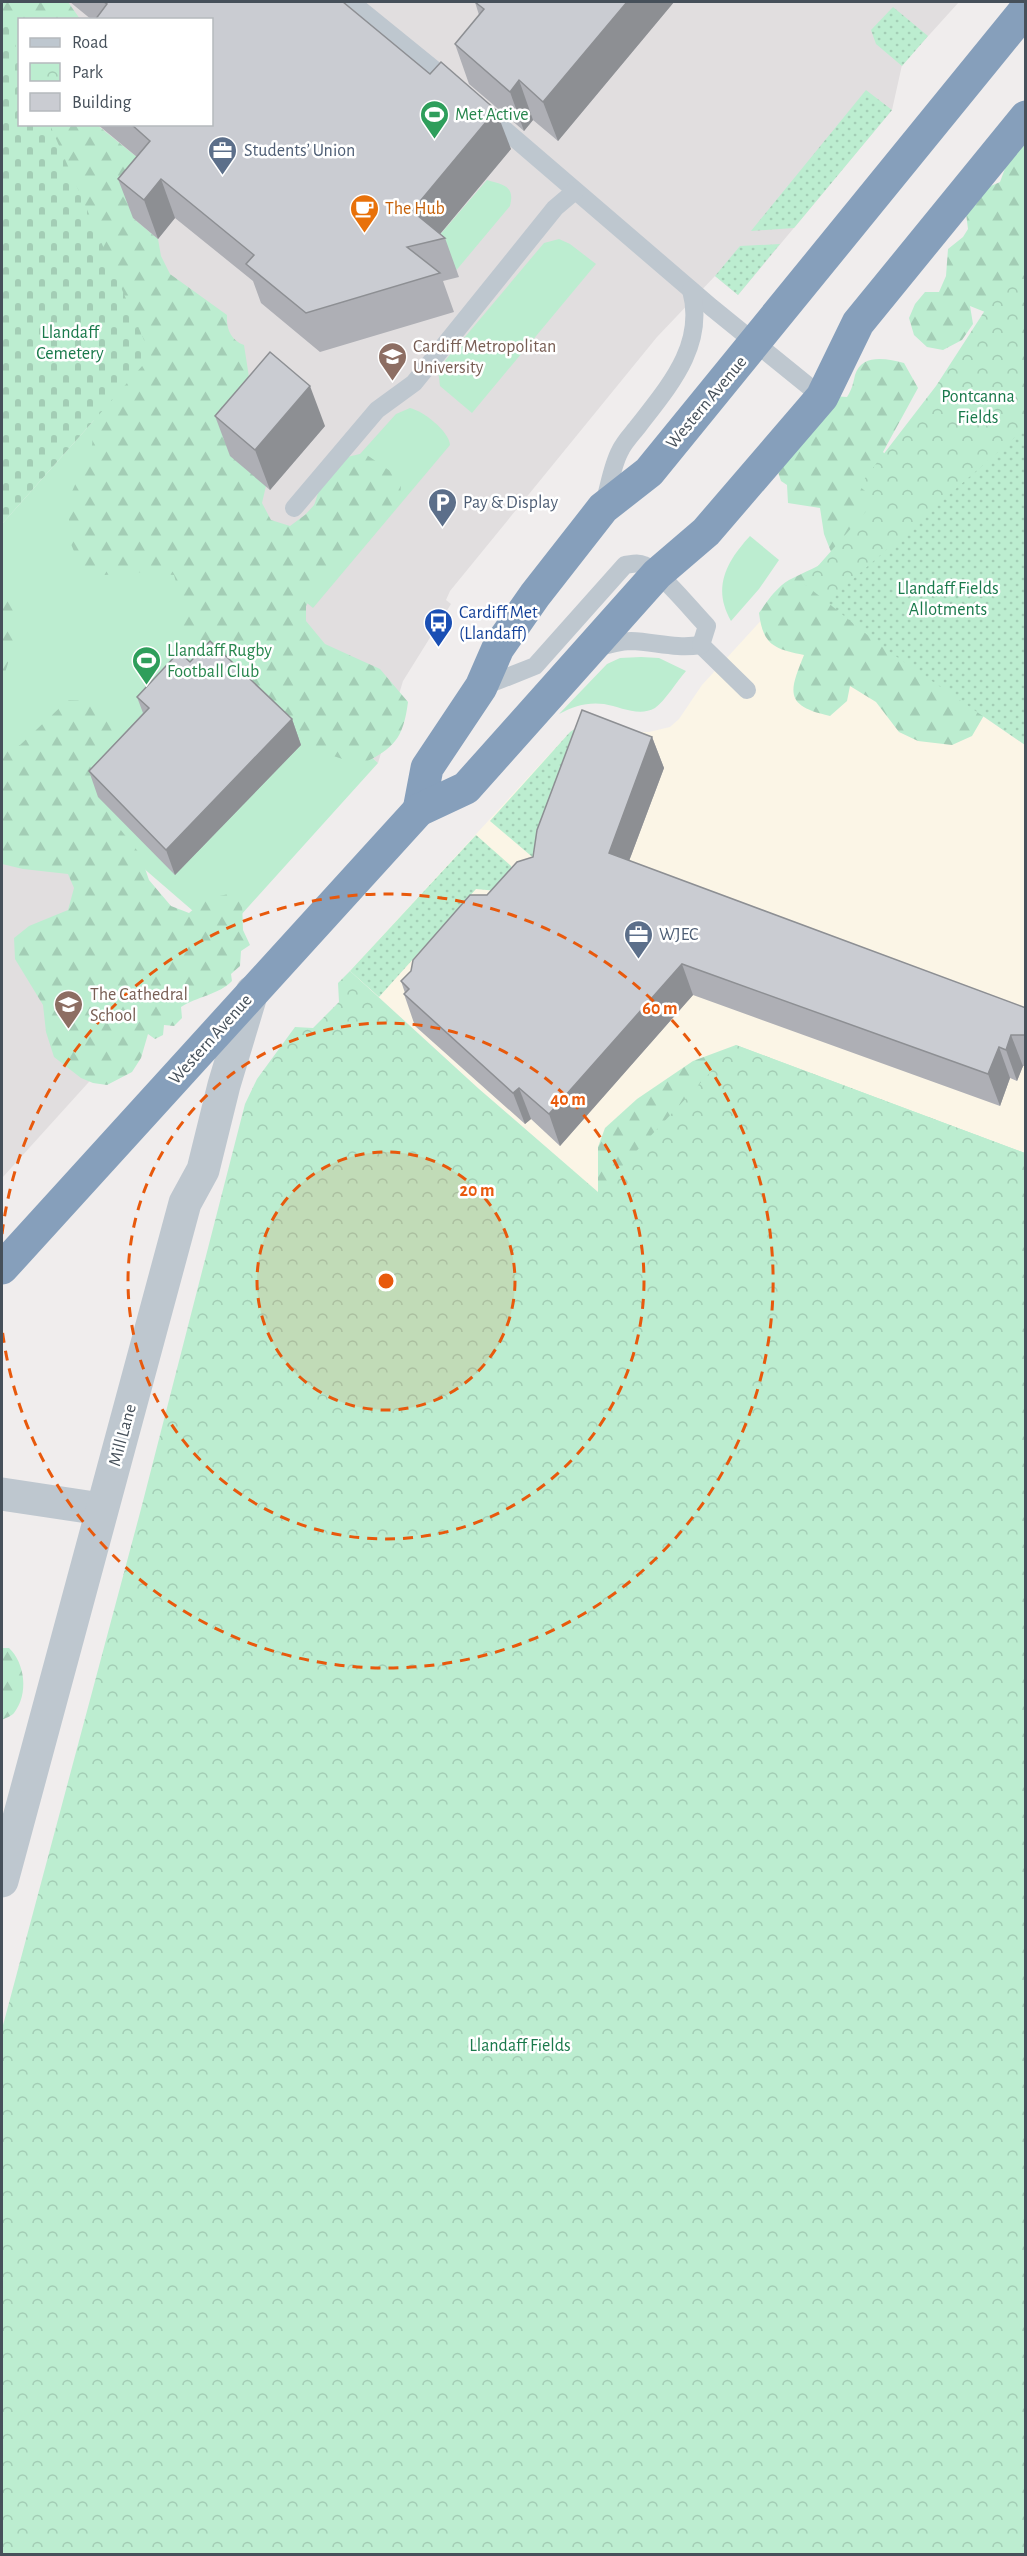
<svg xmlns="http://www.w3.org/2000/svg" width="1027" height="2556" viewBox="0 0 1027 2556" font-family="'Alegreya Sans',sans-serif">
<defs>
<pattern id="forest-firs" width="22" height="20" patternUnits="userSpaceOnUse" patternTransform="scale(1.5)"><rect width="22" height="20" fill="#bcedd0"/><path d="M5 1l3.5 6h-7zM16 11l3.5 6h-7z" fill="#a3cdb5"/></pattern>
<pattern id="cemetery-stones" width="16" height="16" patternUnits="userSpaceOnUse" patternTransform="scale(1.5)"><rect width="16" height="16" fill="#bcedd0"/><path d="M2 7V4a2 2 0 0 1 4 0v3zM10 15v-3a2 2 0 0 1 4 0v3z" fill="#a3cdb5"/></pattern>
<pattern id="park-crowns" width="20" height="18" patternUnits="userSpaceOnUse" patternTransform="scale(1.5)"><rect width="20" height="18" fill="#bcedd0"/><path d="M2 6a3 3 0 1 1 6 0M12 15a3 3 0 1 1 6 0" fill="none" stroke="#a3cdb5"/></pattern>
<pattern id="garden-dots" width="8" height="8" patternUnits="userSpaceOnUse" patternTransform="scale(1.5)"><rect width="8" height="8" fill="#bcedd0"/><path d="M2 2h.1M6 6h.1" fill="none" stroke="#a3cdb5" stroke-width="1.8" stroke-linecap="round"/></pattern>
</defs>
<rect width="100%" height="100%" fill="#f0eded"/>
<path fill="#fbf5e6" d="M798 580 881 646 1025 745V1153L736 1046 598 1193 479 1089 350 971 570 732H649L670 727 679 719 702 685Z"/>
<g fill="#e1dedf">
<path d="M2 2H959L902 65 892 110 738 295 715 276 657 337 450 591 446 600 451 604 403 681 378 763 223 623 50 125 212 124V20H20Z"/>
<path d="M2 768 210 948 2 1178Z"/>
</g>
<g fill="#bcedd0">
<path d="M487 180C504 185 515 186 510 206L454 273 426 251Z"/>
<path d="M559 239 570 244 596 264 472 413 440 386 438 369 544 243Z"/>
<path d="M151 356 224 623 378 763 222 936 2 746V524Z"/>
<path d="M410 408C423 411 449 431 450 445L313 608 261 564 396 414Z"/>
<path d="M750 536 779 560 759 589 731 621C712 588 726 562 750 536Z"/>
<path d="M641 657 659 658 686 671C677 681 665 701 655 708 639 717 621 707 604 704 587 702 574 706 559 714L607 664 620 658Z"/>
</g>
<g fill="url(#forest-firs)">
<path d="M2 2H68L80 19 20 20 19 97 2 95Z"/>
<path d="M45 125H97L153 170 133 218 158 239 161 256 170 274 227 315C226 329 231 340 244 345L266 486 262 503 271 520 290 526 313 509 322 480 343 458 364 453 393 473 401 484 400 501 369 541 315 590 306 606V621L325 644 380 669 408 702C403 740 394 748 360 765L301 745 202 654 186 648 178 626 180 596 174 575 135 572 105 575 80 566 71 544 69 521 70 496 92 447 95 401Z"/>
<path d="M1025 130V283L990 314 970 306 973 324 962 340 943 350 927 347 914 335 909 318 915 304 925 292H939L946 276 948 249 963 237 968 229 966 213 972 194 1000 182 1014 144Z"/>
<path d="M1025 346 1026 463 993 700 972 736 952 745 918 741 899 732 876 702 850 686 847 701 830 716C784 706 789 692 804 655 774 649 763 645 759 613 767 601 777 587 789 580 804 572 819 567 833 557L824 534 820 508 788 503 787 485 781 481 775 463 832 396 847 397C852 389 853 384 855 375 862 353 887 359 904 363L918 388 883 452 888 457Z"/>
<path d="M2 582C31 623 13 641 2 684Z"/>
<path d="M68 700 97 701 116 717 128 807 116 824 140 854 149 880 171 906 189 913 206 899 233 893 242 902 243 930 250 945 241 951 240 966 231 974 232 981C220 994 196 997 181 1007L182 1018 174 1026 164 1025 163 1035 155 1039 148 1034 141 1058 132 1072 107 1085 93 1083 81 1078 54 1057 46 1032 43 1005 15 959 14 938 29 926 68 910 74 888 68 874 23 869 2 864V744L20 745Z"/>
<path d="M736 1045 1025 1153 598 1193V1147L605 1128 637 1099 693 1061Z"/>
<path d="M2 1648H9C25 1663 29 1694 14 1713 12 1716 5 1718 2 1720Z"/>
</g>
<path fill="url(#cemetery-stones)" d="M2 13 19 54 20 124 50 125 151 356 2 524Z"/>
<g fill="url(#park-crowns)">
<path d="M1025 258V428L827 602 803 583 876 500 859 486 936 386 991 301Z"/>
<path d="M350 971 479 1089 598 1192 736 1045 1025 1153V2554H2V2029L141 1509 245 1104 257 1079 295 1027 313 1028 339 1002 338 983Z"/>
</g>
<g fill="url(#garden-dots)">
<path d="M893 7 928 36 902 66 876 44 871 30Z"/>
<path d="M866 90 892 110 794 228 751 231Z"/>
<path d="M780 244 738 295 715 276 740 246Z"/>
<path d="M1025 428V745L881 646 827 602Z"/>
<path d="M578 727 543 866 490 821 570 732Z"/>
<path d="M476 835 511 866 512 871 497 891 476 889 379 997 350 971Z"/>
</g>
<g fill="none" stroke-linecap="round" stroke-linejoin="round">
<g stroke="#bec7cf" stroke-width="18">
<path d="M351 2 452 84"/>
<path d="M484 112 711 307 822 397"/>
<path d="M604 504C609 487 612 466 620 451 624 442 633 433 639 425 670 385 706 344 691 290"/>
<path d="M294 508 377 410 414 383 555 208 575 191"/>
<path d="M701 645 747 690"/>
<path d="M594 649C606 645 618 641 631 641 656 642 675 649 701 645"/>
<path d="M482 687 535 666 625 565C632 564 638 562 644 565 661 571 693 612 707 626L701 645"/>
</g>
<g stroke="#bec7cf" stroke-width="33">
<path d="M2 1494 101 1509"/>
<path d="M2 1881 185 1203 203 1170 224 1085 252 992"/>
</g>
<g stroke="#869fbb" stroke-width="33">
<path d="M419 810 427 768 481 687 498 648 535 595 603 508 649 472 1026 9"/>
<path d="M2 1268 419 810 466 788 657 574 706 532 822 397 858 323 1026 117"/>
</g>
</g>
<g fill="#aeafb5">
<path d="M70 2H343L511 149 440 234 445 238 459 277 443 281 454 312 320 352 261 303 253 281 175 218 158 239 133 218 118 179 137 157 97 124H212V20H92Z"/>
<path d="M475 2H674L558 141 533 120 524 131 469 84 455 44 479 15Z"/>
<path d="M215 416 325 426 270 490 230 456Z"/>
<path d="M190 662 292 719 301 745 175 875 98 797 89 771 143 713 137 697Z"/>
<path d="M652 737 664 768 629 861 1026 1008V1066H1023L1017 1081 1010 1078 1000 1106 693 995 560 1146 531 1119 525 1124 415 1026 404 994 405 993 401 981 487 895 533 857Z"/>
</g>
<g fill="#8d8f93">
<path d="M627 2H674L558 141 543 102Z"/>
<path d="M519 80 533 120 524 131 510 92Z"/>
<path d="M496 110 511 149 435 240 412 211Z"/>
<path d="M161 179 175 218 158 239 144 200Z"/>
<path d="M310 386 325 426 270 490 255 450Z"/>
<path d="M292 719 301 745 175 875 166 850Z"/>
<path d="M652 737 664 768 620 885 609 853Z"/>
<path d="M682 964 693 995 560 1146 549 1114Z"/>
<path d="M1011 1035 1023 1066 1017 1081 1006 1050Z"/>
<path d="M999 1047 1010 1078 1000 1106 988 1074Z"/>
<path d="M519 1088 531 1119 525 1124 513 1093Z"/>
</g>
<g fill="#caccd2" stroke="#8d8f93" stroke-width="1.5">
<path d="M104 2H343L430 74 441 62 496 110 412 211 445 238 407 247 440 273 306 313 246 264 254 255 161 179 144 200 118 179 150 141 131 124H212V20H95L107 4Z"/>
<path d="M475 2H627L543 102 519 80 510 92 455 44 484 9Z"/>
<path d="M270 352 310 386 255 450 215 416Z"/>
<path d="M210 641 292 719 166 850 89 771 149 708 137 697 179 652 190 662Z"/>
<path d="M582 710 652 737 609 853 1026 1008V1035H1011L1006 1050 999 1047 988 1074 682 964 549 1114 519 1088 513 1093 404 994 409 989 401 981 411 971 413 960 470 895H487L517 862 533 857 537 830Z"/>
</g>
<circle cx="386" cy="1281" r="129" fill="#e8590c" fill-opacity=".12"/>
<g fill="none" stroke="#e8590c" stroke-width="3" stroke-dasharray="10 8">
<circle cx="386" cy="1281" r="129"/>
<circle cx="386" cy="1281" r="258"/>
<path d="M2 1234A387 387 0 1 1 2 1328"/>
</g>
<defs>
<symbol id="stadium-pin" viewBox="-11 -11 22 30"><path d="M0 17L-7.5 6A9.5 9.5 0 1 1 7.5 6Z" fill="#2e9e5b" stroke="#fff"/><path d="M0-5a6.5 5 0 1 0 0 10a6.5 5 0 1 0 0-10ZM-3.5-1.8h7v3.6h-7Z" fill="#fff"/></symbol>
<symbol id="office-pin" viewBox="-11 -11 22 30"><path d="M0 17L-7.5 6A9.5 9.5 0 1 1 7.5 6Z" fill="#5c6f8a" stroke="#fff"/><path d="M-6-3h4V-5.5h4V-3h4V5H-6ZM-1-4.5V-3h2v-1.5ZM-6 0V1H6V0Z" fill="#fff"/></symbol>
<symbol id="cafe-pin" viewBox="-11 -11 22 30"><path d="M0 17L-7.5 6A9.5 9.5 0 1 1 7.5 6Z" fill="#e8710a" stroke="#fff"/><path d="M-5.5-4.5H6V0H3Q3 3.5 0 3.5H-2.5Q-5.5 3.5-5.5 0ZM3-3.2v2h1.7v-2ZM-6 4.5H4V6H-6Z" fill="#fff"/></symbol>
<symbol id="university-pin" viewBox="-11 -11 22 30"><path d="M0 17L-7.5 6A9.5 9.5 0 1 1 7.5 6Z" fill="#8d6e63" stroke="#fff"/><path d="M0-5L7-2L0 1L-7-2ZM-4 1L0 2.5L4 1V4Q0 6-4 4Z" fill="#fff"/></symbol>
<symbol id="parking-pin" viewBox="-11 -11 22 30"><path d="M0 17L-7.5 6A9.5 9.5 0 1 1 7.5 6Z" fill="#5c6f8a" stroke="#fff"/><path d="M-3.5-5.5H1a3.5 3.5 0 0 1 0 7H-1V5.5H-3.5ZM-1-3.4V-.6H.8a1.4 1.4 0 0 0 0-2.8Z" fill="#fff"/></symbol>
<symbol id="bus-pin" viewBox="-11 -11 22 30"><path d="M0 17L-7.5 6A9.5 9.5 0 1 1 7.5 6Z" fill="#1a4fb4" stroke="#fff"/><path d="M-5-6H5V4H4V6H2V4H-2V6H-4V4H-5ZM-3.5-4V0h7V-4ZM-3.5 1.2v1.5H-2V1.2ZM2 1.2v1.5H3.5V1.2Z" fill="#fff"/></symbol>
<symbol id="school-pin" viewBox="-11 -11 22 30"><path d="M0 17L-7.5 6A9.5 9.5 0 1 1 7.5 6Z" fill="#8d6e63" stroke="#fff"/><path d="M0-5L7-2L0 1L-7-2ZM-4 1L0 2.5L4 1V4Q0 6-4 4Z" fill="#fff"/></symbol>
</defs>
<g fill-rule="evenodd">
<use href="#stadium-pin" x="418" y="98" width="33" height="45"/>
<use href="#office-pin" x="206" y="134" width="33" height="45"/>
<use href="#cafe-pin" x="348" y="192" width="33" height="45"/>
<use href="#university-pin" x="376" y="340" width="33" height="45"/>
<use href="#parking-pin" x="426" y="486" width="33" height="45"/>
<use href="#bus-pin" x="422" y="606" width="33" height="45"/>
<use href="#stadium-pin" x="130" y="644" width="33" height="45"/>
<use href="#office-pin" x="622" y="918" width="33" height="45"/>
<use href="#school-pin" x="52" y="988" width="33" height="45"/>
</g>
<g text-anchor="middle" stroke-width="5" stroke-linejoin="round" paint-order="stroke">
<g font-size="18" fill="#27864d" stroke="#fff" text-anchor="start">
<text x="455" y="120">Met Active</text>
<text x="167" y="656">Llandaff Rugby<tspan x="167" dy="21">Football Club</tspan></text>
</g>
<g font-size="18" fill="#4e5e75" stroke="#fff" text-anchor="start">
<text x="244" y="156">Students’ Union</text>
<text x="463" y="508">Pay &amp; Display</text>
<text x="659" y="940">WJEC</text>
</g>
<g font-size="18" fill="#c56008" stroke="#fff" text-anchor="start">
<text x="385" y="214">The Hub</text>
</g>
<g font-size="18" fill="#19794b" stroke="#fff">
<text x="70" y="338">Llandaff<tspan x="70" dy="21">Cemetery</tspan></text>
<text x="978" y="402">Pontcanna<tspan x="978" dy="21">Fields</tspan></text>
<text x="948" y="594">Llandaff Fields<tspan x="948" dy="21">Allotments</tspan></text>
<text x="520" y="2051">Llandaff Fields</text>
</g>
<g font-size="18" fill="#785e54" stroke="#fff" text-anchor="start">
<text x="413" y="352">Cardiff Metropolitan<tspan x="413" dy="21">University</tspan></text>
<text x="90" y="1000">The Cathedral<tspan x="90" dy="21">School</tspan></text>
</g>
<g font-size="18" fill="#46505a" stroke="#fff">
<text transform="translate(706 402) rotate(-50)" y="6">Western Avenue</text>
<text transform="translate(210 1039) rotate(-48)" y="6">Western Avenue</text>
<text transform="translate(122 1435) rotate(-75)" y="6">Mill Lane</text>
</g>
<g font-size="18" fill="#164399" stroke="#fff" text-anchor="start">
<text x="459" y="618">Cardiff Met<tspan x="459" dy="21">(Llandaff)</tspan></text>
</g>
</g>
<circle cx="386" cy="1281" r="9" fill="#e8590c" stroke="#fff" stroke-width="3"/>
<g font-size="18" text-anchor="middle" font-weight="bold" fill="#e8590c" stroke="#fff" stroke-width="5" stroke-linejoin="round" paint-order="stroke">
<text x="660" y="1014">60 m</text>
<text x="568" y="1105">40 m</text>
<text x="477" y="1196">20 m</text>
</g>
<rect width="1027" height="2556" fill="none" stroke="#46505a" stroke-width="6"/>
<rect x="18" y="18" width="195" height="108" fill="#ffffff" stroke="#b5b9bd" stroke-width="1.5"/>
<rect x="30" y="38" width="30" height="9" fill="#bec7cf" stroke="#b5b9bd" stroke-width="1.5"/>
<text x="72" y="48" font-size="18" fill="#46505a">Road</text>
<rect x="30" y="63" width="30" height="18" fill="url(#park-crowns)" stroke="#b5b9bd" stroke-width="1.5"/>
<text x="72" y="78" font-size="18" fill="#46505a">Park</text>
<rect x="30" y="93" width="30" height="18" fill="#caccd2" stroke="#b5b9bd" stroke-width="1.5"/>
<text x="72" y="108" font-size="18" fill="#46505a">Building</text>
</svg>
